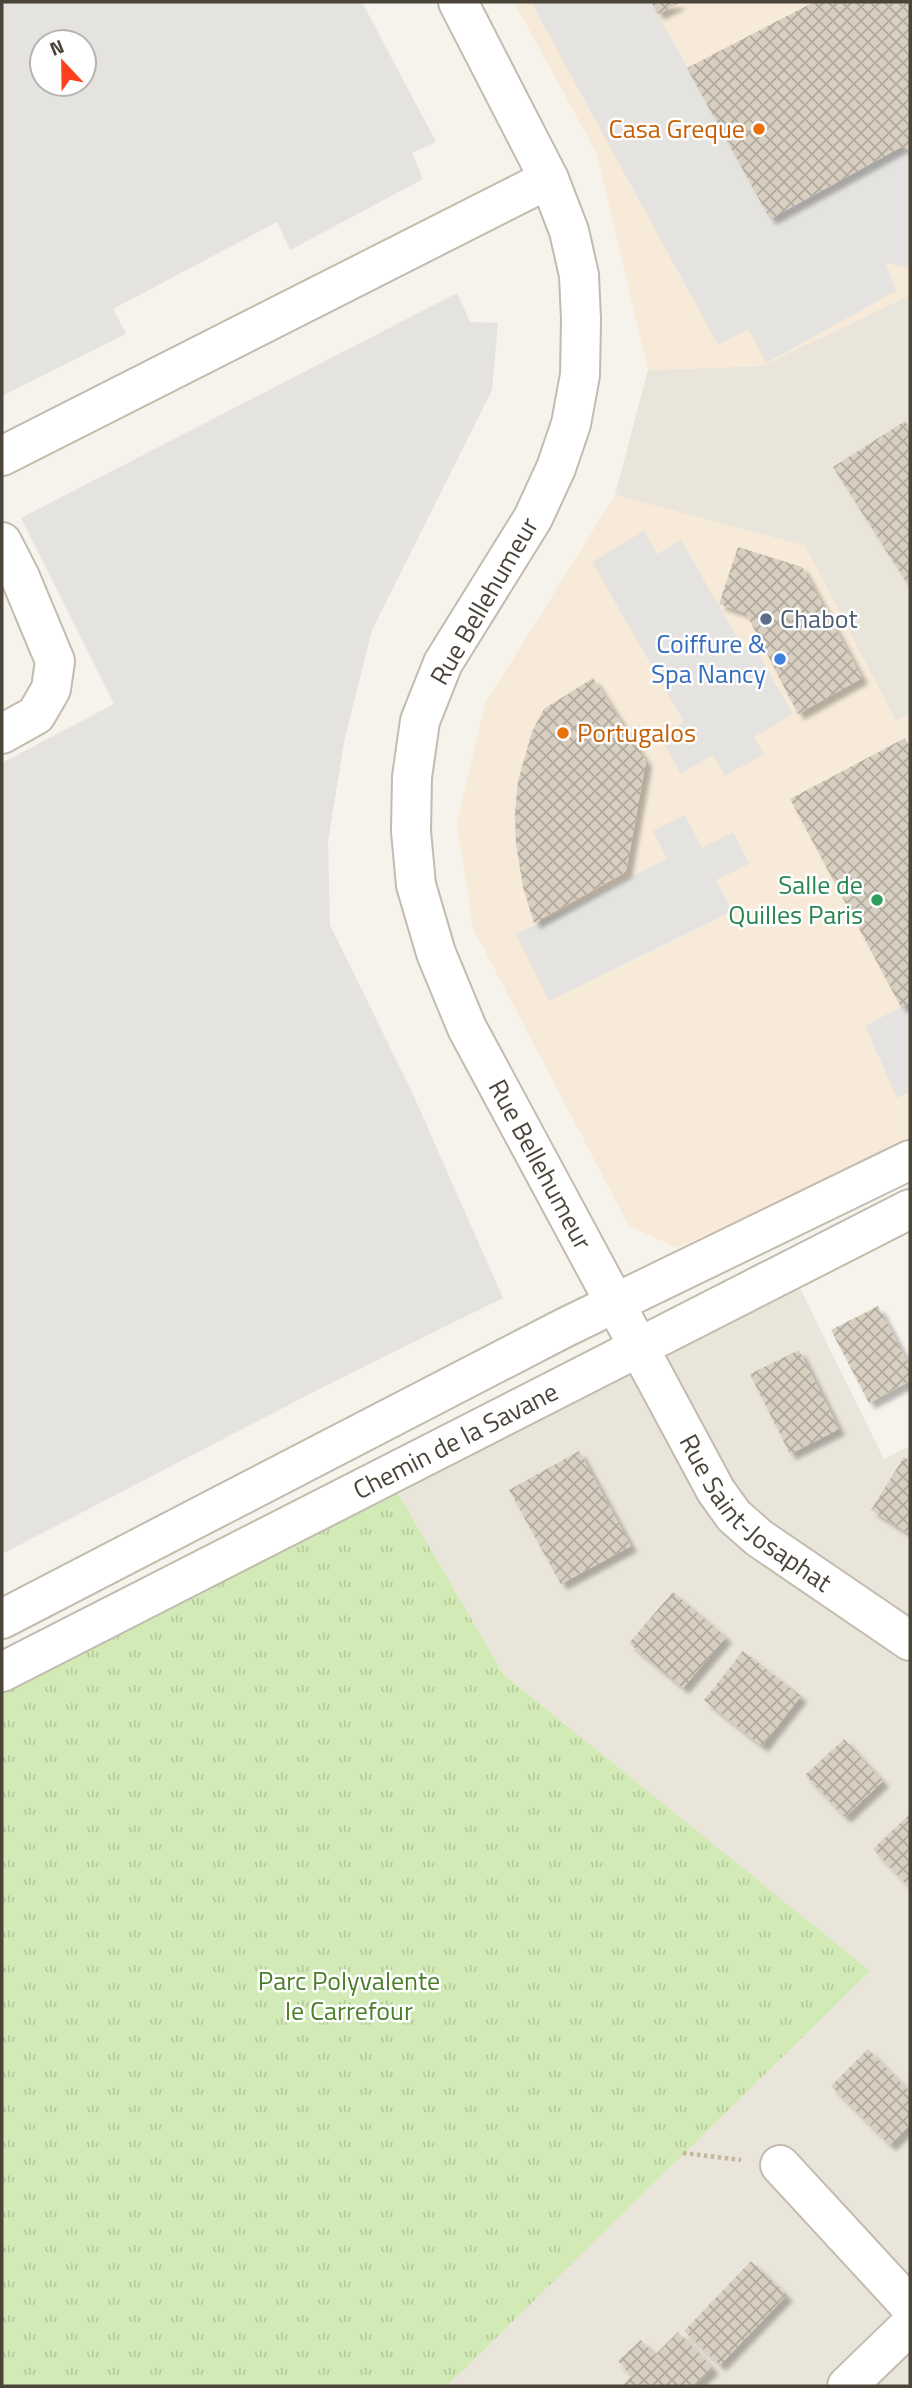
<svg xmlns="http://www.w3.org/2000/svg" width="912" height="2388" viewBox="0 0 912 2388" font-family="'Titillium Web',sans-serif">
<defs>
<pattern id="park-tufts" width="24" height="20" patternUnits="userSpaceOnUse" patternTransform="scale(1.75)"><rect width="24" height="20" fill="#d2eab5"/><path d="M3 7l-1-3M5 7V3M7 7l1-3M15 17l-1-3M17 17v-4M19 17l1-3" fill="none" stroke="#b6ca9c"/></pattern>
<pattern id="building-cross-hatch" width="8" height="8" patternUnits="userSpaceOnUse" patternTransform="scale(1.75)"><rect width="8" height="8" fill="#d8cfc1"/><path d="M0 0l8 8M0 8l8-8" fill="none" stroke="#b1aa9e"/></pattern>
<filter id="shadow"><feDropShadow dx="6" dy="6" stdDeviation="2" flood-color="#0004"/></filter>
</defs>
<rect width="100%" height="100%" fill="#f6f3ec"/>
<g fill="#eae5da">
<path d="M910 295V714L896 722 805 546 615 495 648 370 762 366Z"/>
<path d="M791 1270 884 1459 910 1446V2386H447L869 1971 504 1675 388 1476Z"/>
</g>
<g fill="#f7ead8">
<path d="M514 2H910V295L762 366 648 370 597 154Z"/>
<path d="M615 495 805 546 895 721 910 714V1147L677 1248 629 1226 473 928 457 823 485 704Z"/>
</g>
<path fill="url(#park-tufts)" d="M388 1476 504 1675 870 1971 447 2386H2V1673Z"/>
<g fill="#e5e3e0" fill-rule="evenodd">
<path d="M2 2H362L436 142 412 153 423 179 290 250 277 222 113 309 126 334 2 396ZM84 42V84H42V42Z"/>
<path d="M531 2H651L770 218 903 146 910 158V268L886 263 896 291 766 363 748 329 718 345Z"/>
<path d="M457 293 470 322 498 323 492 390 372 630 345 737 328 841 330 925 412 1092 503 1298 331 1383 2 1554V763L114 704 21 518Z"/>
<path d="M644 531 657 554 681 540 743 648 753 644 793 714 754 737 764 754 725 776 713 755 681 774 660 737 684 722 592 562Z"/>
<path d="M685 815 702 848 733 832 749 864 716 880 732 911 549 1001 516 934 667 859 653 831Z"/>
<path d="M910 1002V1092L897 1098 865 1026Z"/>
</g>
<g fill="url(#building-cross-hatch)" filter="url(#shadow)">
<path d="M651 2H681L658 14Z"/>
<path d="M814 2H910V158L903 146 770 219 687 68Z"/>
<path d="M905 421 910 429V588L833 467Z"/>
<path d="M738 547 802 567 862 678 798 714 746 613 719 604Z"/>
<path d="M593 678 646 761 626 872 534 923 523 887 516 844 515 813 518 781 532 732 544 709Z"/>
<path d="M905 738 910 747V1002L901 1007 790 799Z"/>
<path d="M878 1306 910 1367V1381L869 1403 831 1330Z"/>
<path d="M799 1350 839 1429 790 1454 750 1374Z"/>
<path d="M579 1451 631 1546 561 1584 509 1490Z"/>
<path d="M904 1457 910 1461V1534L871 1510Z"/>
<path d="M673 1592 726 1637 683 1688 629 1643Z"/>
<path d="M743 1651 801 1696 762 1746 704 1700Z"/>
<path d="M844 1739 883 1781 845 1817 805 1775Z"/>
<path d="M910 1814V1888L873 1849Z"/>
<path d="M868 2049 910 2092V2125L890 2145 831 2086Z"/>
<path d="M751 2261 787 2295 720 2365 684 2331Z"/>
<path d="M678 2332 713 2368 694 2386H622L632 2376 618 2361 641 2340 655 2355Z"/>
</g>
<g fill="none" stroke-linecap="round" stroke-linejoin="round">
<defs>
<g id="minor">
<path id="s1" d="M458 2 549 179 569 231 579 275 581 320 580 375 571 424 556 468 533 518 443 663 420 721 412 777 411 831 416 885 436 953 467 1028 716 1491 734 1516 759 1538 910 1641"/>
<path d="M2 456 549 179"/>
<path d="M2 542 20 577 55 661 51 689 36 715 2 734"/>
<path d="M2 1619 564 1328 910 1160"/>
<path id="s2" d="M2 1672 910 1209"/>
<path d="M780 2165 910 2306"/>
<path d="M847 2386 910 2325"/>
</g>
</defs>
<use href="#minor" stroke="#c2bbae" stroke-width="42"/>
<path stroke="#c4b79f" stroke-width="4.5" stroke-dasharray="3.5 3.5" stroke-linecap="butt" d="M683 2153 741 2160"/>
<use href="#minor" stroke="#fff" stroke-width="38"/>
</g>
<g fill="#e8710a" stroke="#fff" stroke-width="2.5">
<circle cx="759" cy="129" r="7"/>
<circle cx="563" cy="733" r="7"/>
</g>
<circle fill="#5c6f8a" stroke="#fff" stroke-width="2.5" cx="766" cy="619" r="7"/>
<circle fill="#3f7fe0" stroke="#fff" stroke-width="2.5" cx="780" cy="659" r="7"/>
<circle fill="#2e9e5b" stroke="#fff" stroke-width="2.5" cx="877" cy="900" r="7"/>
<g text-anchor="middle" stroke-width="5" stroke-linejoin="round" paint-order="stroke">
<g font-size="26" fill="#c56008" stroke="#fff" text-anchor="end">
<text x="745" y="138">Casa Greque</text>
<text x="577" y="742" text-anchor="start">Portugalos</text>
</g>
<g font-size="26" fill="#4b4439" stroke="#fff">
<text transform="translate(484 601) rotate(-60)" y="9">Rue Bellehumeur</text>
<text dy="9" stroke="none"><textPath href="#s1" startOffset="1256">Rue Bellehumeur</textPath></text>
<text dy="9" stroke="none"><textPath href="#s2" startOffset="509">Chemin de la Savane</textPath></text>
<text dy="9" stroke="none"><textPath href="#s1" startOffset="1670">Rue Saint-Josaphat</textPath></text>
</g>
<g font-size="26" fill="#4e5e75" stroke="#fff" text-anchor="start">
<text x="780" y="628">Chabot</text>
</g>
<g font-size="26" fill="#366cbe" stroke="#fff" text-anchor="end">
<text x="766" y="653">Coiffure &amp;<tspan x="766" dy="30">Spa Nancy</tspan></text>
</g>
<g font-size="26" fill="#27864d" stroke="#fff" text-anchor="end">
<text x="863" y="894">Salle de<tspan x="863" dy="30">Quilles Paris</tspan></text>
</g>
<g font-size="26" fill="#4a7f2a" stroke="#fff">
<text x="349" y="1990">Parc Polyvalente<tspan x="349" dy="30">le Carrefour</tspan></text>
</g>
</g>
<rect width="912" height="2388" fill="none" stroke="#4b4439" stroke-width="7"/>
<g transform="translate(63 63) rotate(338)"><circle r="33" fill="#ffffff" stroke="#b7b4b0" stroke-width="2"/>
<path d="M0-5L12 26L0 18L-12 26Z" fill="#fc3f1d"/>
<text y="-10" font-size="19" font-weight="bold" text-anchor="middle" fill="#4b4439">N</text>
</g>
</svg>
